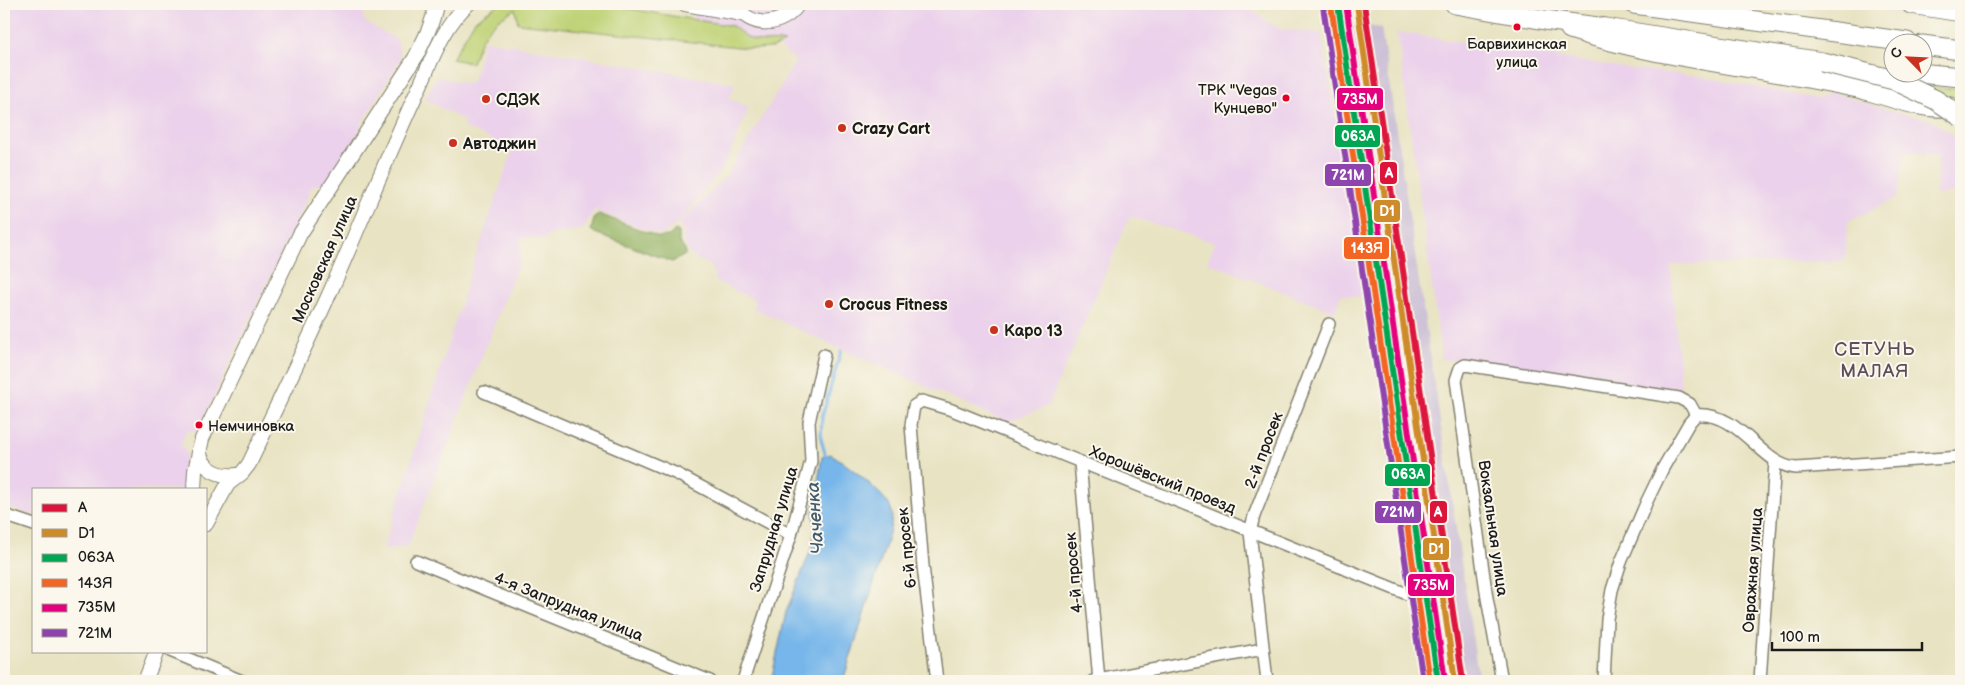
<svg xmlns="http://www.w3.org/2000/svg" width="1965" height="685" viewBox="0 0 1965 685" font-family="'Balsamiq Sans',sans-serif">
<rect width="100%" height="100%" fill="#fbf7ec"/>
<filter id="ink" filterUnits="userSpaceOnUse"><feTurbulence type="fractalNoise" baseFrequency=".02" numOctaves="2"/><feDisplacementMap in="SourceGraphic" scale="10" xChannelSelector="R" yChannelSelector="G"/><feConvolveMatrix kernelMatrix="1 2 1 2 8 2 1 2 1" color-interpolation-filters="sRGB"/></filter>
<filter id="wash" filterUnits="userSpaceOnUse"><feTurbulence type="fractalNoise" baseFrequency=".0096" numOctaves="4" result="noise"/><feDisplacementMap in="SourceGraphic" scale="20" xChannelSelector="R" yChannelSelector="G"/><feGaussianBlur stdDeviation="1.12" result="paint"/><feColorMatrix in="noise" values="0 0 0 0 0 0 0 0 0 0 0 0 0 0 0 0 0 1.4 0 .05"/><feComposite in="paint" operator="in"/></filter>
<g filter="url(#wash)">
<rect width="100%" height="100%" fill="#e8e3c2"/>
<g fill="#ebd1eb">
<path d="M4 4H362L364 21 397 40 401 58 359 128 360 130 324 186 313 185 197 432 187 431 181 445 187 454 182 470 189 473 186 489H34V516L4 506Z"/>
<path d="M701 4H1241L1279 29 1321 33 1366 297 1341 295 1335 312 1207 262 1215 243 1130 216 1048 406 1007 422 823 341 753 308 756 301 716 281 711 266 691 256 683 239 684 232 679 226 682 220 727 175 796 61 775 43 746 47 689 21 700 10Z"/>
<path d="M1397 32 1631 69 1699 76 1819 99 1831 92 1896 112 1932 120 1961 142V192L1936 195 1938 155 1905 152 1897 198 1848 221 1845 261 1671 265 1681 393 1442 359Z"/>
<path d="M484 40 735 84 729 99 749 107 725 165 679 222 661 235 594 210 583 229 549 235 545 239 521 238 519 253 522 254 408 546 383 550 476 255 513 149 463 127 465 121 425 99 437 77 470 84 476 71Z"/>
</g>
<path fill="#cbbfd5" d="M1326 20 1381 28 1479 681H1424L1412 563 1398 473 1401 472Z"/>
<g fill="#bed275" stroke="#6d7748">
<path d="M499 4H600L733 26C740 32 747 39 757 41 766 43 775 40 785 43L772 48 756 49 518 23 515 9C488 25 482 33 472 63L452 59 475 20Z"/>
<path d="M750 4H780C770 11 760 11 750 4Z"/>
<path d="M1924 86 1961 90V100L1952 101Z"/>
</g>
<path fill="#96b466" stroke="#596841" d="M599 214 659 237 669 236 675 230 679 232V242L685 250V255L672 262 595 233 591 230 595 216Z"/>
<path fill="#76b6ea" stroke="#496983" d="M831 454C844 462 887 495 891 509 894 519 889 531 887 541L843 681H771L786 612 812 547 815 528 813 512 822 457Z"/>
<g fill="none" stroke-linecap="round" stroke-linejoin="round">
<path stroke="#76b6ea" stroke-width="3" d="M826 457 821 439 822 417 841 351"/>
</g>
</g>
<g filter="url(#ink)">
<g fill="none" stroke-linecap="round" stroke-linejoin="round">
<defs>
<g id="minor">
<path d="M484 392 677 474 791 535"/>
<path d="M1080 462 1099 681"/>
<path d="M4 515 34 525"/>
<path d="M416 561 710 681"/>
<path d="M170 651 242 681"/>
<path d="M743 681 791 535 811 461 809 422 824 355"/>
<path d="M937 681 923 566 911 425 914 406 922 401 952 410 1407 594"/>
<path d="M1093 681 1263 649"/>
<path d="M1267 681 1250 532 1254 516 1329 324"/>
<path d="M1502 681 1487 598 1456 380 1460 368 1465 365 1679 398 1690 404 1696 415"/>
<path d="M1604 681 1607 619 1612 590 1621 562 1647 501 1663 468 1689 423 1696 415C1741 411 1760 465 1796 468L1961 457"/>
<path d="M1760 681 1775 462"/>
</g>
<g id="tertiary">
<path d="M685 4 743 14"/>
<path d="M735 4C750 29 782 28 798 4"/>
<path d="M199 449C201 469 219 477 237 475"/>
<path d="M194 489 195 471 202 439 300 234 415 58C424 40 433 24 436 4"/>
<path d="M206 524 228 484 242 473 249 464C277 406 305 348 331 290 361 223 388 154 419 88 432 59 444 25 468 4"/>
<path d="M145 681 157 651"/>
</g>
<g id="primary">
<path d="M1570 29C1652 56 1734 63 1818 80 1834 83 1850 86 1866 90 1894 98 1921 109 1951 107"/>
<path d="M1907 72 1961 77"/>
</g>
<g id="trunk">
<path d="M1455 4 1545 20 1605 28 1822 62"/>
<path d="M1634 4 1907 42"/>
<path d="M1911 4 1961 12"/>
<path d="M1922 45 1961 50"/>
</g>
</defs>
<use href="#minor" stroke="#82806f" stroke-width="14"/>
<use href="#tertiary" stroke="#82806f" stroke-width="16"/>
<use href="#primary" stroke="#82806f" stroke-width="21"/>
<use href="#trunk" stroke="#82806f" stroke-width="21"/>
<use href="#minor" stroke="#fff" stroke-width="11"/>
<use href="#tertiary" stroke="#fff" stroke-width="14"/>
<use href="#primary" stroke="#fff" stroke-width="19"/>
<use href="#trunk" stroke="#fff" stroke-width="19"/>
<defs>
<path id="trunk-bridge" d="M1822 62 1894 80 1936 100 1961 117"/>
</defs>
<use href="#trunk-bridge" stroke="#82806f" stroke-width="21" stroke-linecap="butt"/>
<use href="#trunk-bridge" stroke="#fff" stroke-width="19"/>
<defs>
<path id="rail-1" d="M1364 4 1463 681"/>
<path id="rail-2" d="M1357 5 1455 681"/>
<path id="rail-3" d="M1338 4 1438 681"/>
<path id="rail-4" d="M1331 5 1430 681"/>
<path id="rail-5" d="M1346 4 1445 680"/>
<path id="rail-6" d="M1323 6 1423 681"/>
</defs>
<use href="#rail-1" stroke="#fbf7ec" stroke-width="10"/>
<use href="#rail-2" stroke="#fbf7ec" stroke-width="10"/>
<use href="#rail-3" stroke="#fbf7ec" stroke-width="10"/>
<use href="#rail-4" stroke="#fbf7ec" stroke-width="10"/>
<use href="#rail-5" stroke="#fbf7ec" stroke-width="10"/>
<use href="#rail-6" stroke="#fbf7ec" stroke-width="10"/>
<use href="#rail-1" stroke="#dc143c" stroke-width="6"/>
<use href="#rail-2" stroke="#ce8b2a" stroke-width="6"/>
<use href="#rail-3" stroke="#00a651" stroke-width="6"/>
<use href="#rail-4" stroke="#f26522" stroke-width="6"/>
<use href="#rail-5" stroke="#e5007d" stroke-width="6"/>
<use href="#rail-6" stroke="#8e44ad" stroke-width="6"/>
</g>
</g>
<g fill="#e4002b" stroke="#fbf7ec" stroke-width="2">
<circle cx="1517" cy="27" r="4.5"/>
<circle cx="1286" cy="98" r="4.5"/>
<circle cx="199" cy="425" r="4.5"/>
</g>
<g fill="#c8321e" stroke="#fbf7ec" stroke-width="2">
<circle cx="486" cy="99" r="5"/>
<circle cx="842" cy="128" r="5"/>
<circle cx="453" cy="143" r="5"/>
<circle cx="829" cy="304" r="5"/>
<circle cx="994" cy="330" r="5"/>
</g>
<g text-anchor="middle" stroke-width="4" stroke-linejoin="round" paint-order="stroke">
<g font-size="15" fill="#1c1c1c" stroke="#fbf7ec">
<text x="1517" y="49">Барвихинская<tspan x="1517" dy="18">улица</tspan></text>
<text x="1277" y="95" text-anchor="end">ТРК "Vegas<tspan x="1277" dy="18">Кунцево"</tspan></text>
<text x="208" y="431" text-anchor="start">Немчиновка</text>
</g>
<g font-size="16" font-weight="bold" fill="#1c1c1c" stroke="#fbf7ec" text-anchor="start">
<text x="496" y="105">СДЭК</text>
<text x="852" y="134">Crazy Cart</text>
<text x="463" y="149">Автоджин</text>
<text x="839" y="310">Crocus Fitness</text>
<text x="1004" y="336">Каро 13</text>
</g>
<g font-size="16" fill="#1c1c1c" stroke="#fbf7ec">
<text transform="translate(324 259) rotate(-66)" y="6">Московская улица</text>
<text transform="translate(1263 450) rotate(-69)" y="6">2-й просек</text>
<text transform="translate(1163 479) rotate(22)" y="6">Хорошёвский проезд</text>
<text transform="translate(1494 528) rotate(82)" y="6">Вокзальная улица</text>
<text transform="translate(773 529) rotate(-73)" y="6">Запрудная улица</text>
<text transform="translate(906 548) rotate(-96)" y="6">6-й просек</text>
<text transform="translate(1752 570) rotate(-86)" y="6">Овражная улица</text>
<text transform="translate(1073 573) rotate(-95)" y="6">4-й просек</text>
<text transform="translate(569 606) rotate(22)" y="6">4-я Запрудная улица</text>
</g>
<g font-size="18" font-style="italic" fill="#405a6e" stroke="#fbf7ec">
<text transform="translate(815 518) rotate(-94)" y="6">Чаченка</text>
</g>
<g font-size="19" letter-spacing="1" fill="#5e4d5a" stroke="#fbf7ec">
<text x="1875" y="355">СЕТУНЬ<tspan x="1875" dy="22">МАЛАЯ</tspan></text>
</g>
</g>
<g stroke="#fbf7ec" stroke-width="2">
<rect x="1336" y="87" width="48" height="24" rx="5" fill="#e5007d"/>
<rect x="1334" y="124" width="47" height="24" rx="5" fill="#00a651"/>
<rect x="1379" y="161" width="19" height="24" rx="5" fill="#dc143c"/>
<rect x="1324" y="163" width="48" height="24" rx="5" fill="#8e44ad"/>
<rect x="1373" y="199" width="28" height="24" rx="5" fill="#ce8b2a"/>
<rect x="1343" y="236" width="47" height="24" rx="5" fill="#f26522"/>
<rect x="1384" y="463" width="47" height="24" rx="5" fill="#00a651"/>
<rect x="1429" y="500" width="19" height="24" rx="5" fill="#dc143c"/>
<rect x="1374" y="500" width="48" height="24" rx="5" fill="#8e44ad"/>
<rect x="1422" y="537" width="28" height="24" rx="5" fill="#ce8b2a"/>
<rect x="1407" y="573" width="48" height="24" rx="5" fill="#e5007d"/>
</g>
<g font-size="14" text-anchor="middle" font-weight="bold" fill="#fff">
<text x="1360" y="104">735М</text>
<text x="1358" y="141">063А</text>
<text x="1389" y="178">A</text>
<text x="1348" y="180">721М</text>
<text x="1387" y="216">D1</text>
<text x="1367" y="253">143Я</text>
<text x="1408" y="479">063А</text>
<text x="1438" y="517">A</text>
<text x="1398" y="517">721М</text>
<text x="1436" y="554">D1</text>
<text x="1431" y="590">735М</text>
</g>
<rect width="1965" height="685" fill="none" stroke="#fbf7ec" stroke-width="20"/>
<rect x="32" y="488" width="175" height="165" fill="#fbf7ec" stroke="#a29f99"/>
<rect x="42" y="504" width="25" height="8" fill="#dc143c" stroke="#a29f99"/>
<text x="78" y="512" font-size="15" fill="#1c1c1c">A</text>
<rect x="42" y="529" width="25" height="8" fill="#ce8b2a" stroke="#a29f99"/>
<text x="78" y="538" font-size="15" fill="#1c1c1c">D1</text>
<rect x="42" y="554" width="25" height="8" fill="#00a651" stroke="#a29f99"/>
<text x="78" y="562" font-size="15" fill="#1c1c1c">063А</text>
<rect x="42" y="579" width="25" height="8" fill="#f26522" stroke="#a29f99"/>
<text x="78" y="588" font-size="15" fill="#1c1c1c">143Я</text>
<rect x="42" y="604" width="25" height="8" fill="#e5007d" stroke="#a29f99"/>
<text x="78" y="612" font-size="15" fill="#1c1c1c">735М</text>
<rect x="42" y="629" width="25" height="8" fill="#8e44ad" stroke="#a29f99"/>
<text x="78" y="638" font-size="15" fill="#1c1c1c">721М</text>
<g transform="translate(1908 58) rotate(294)"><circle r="24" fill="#fbf7ec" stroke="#a29f99"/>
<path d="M0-4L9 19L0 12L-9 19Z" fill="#c8321e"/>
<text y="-8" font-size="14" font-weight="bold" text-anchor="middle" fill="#1c1c1c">С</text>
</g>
<path d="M1772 642v8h150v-8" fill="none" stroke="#1c1c1c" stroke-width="2.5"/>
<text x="1780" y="642" font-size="15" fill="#1c1c1c" stroke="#fbf7ec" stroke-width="4" paint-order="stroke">100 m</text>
</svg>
